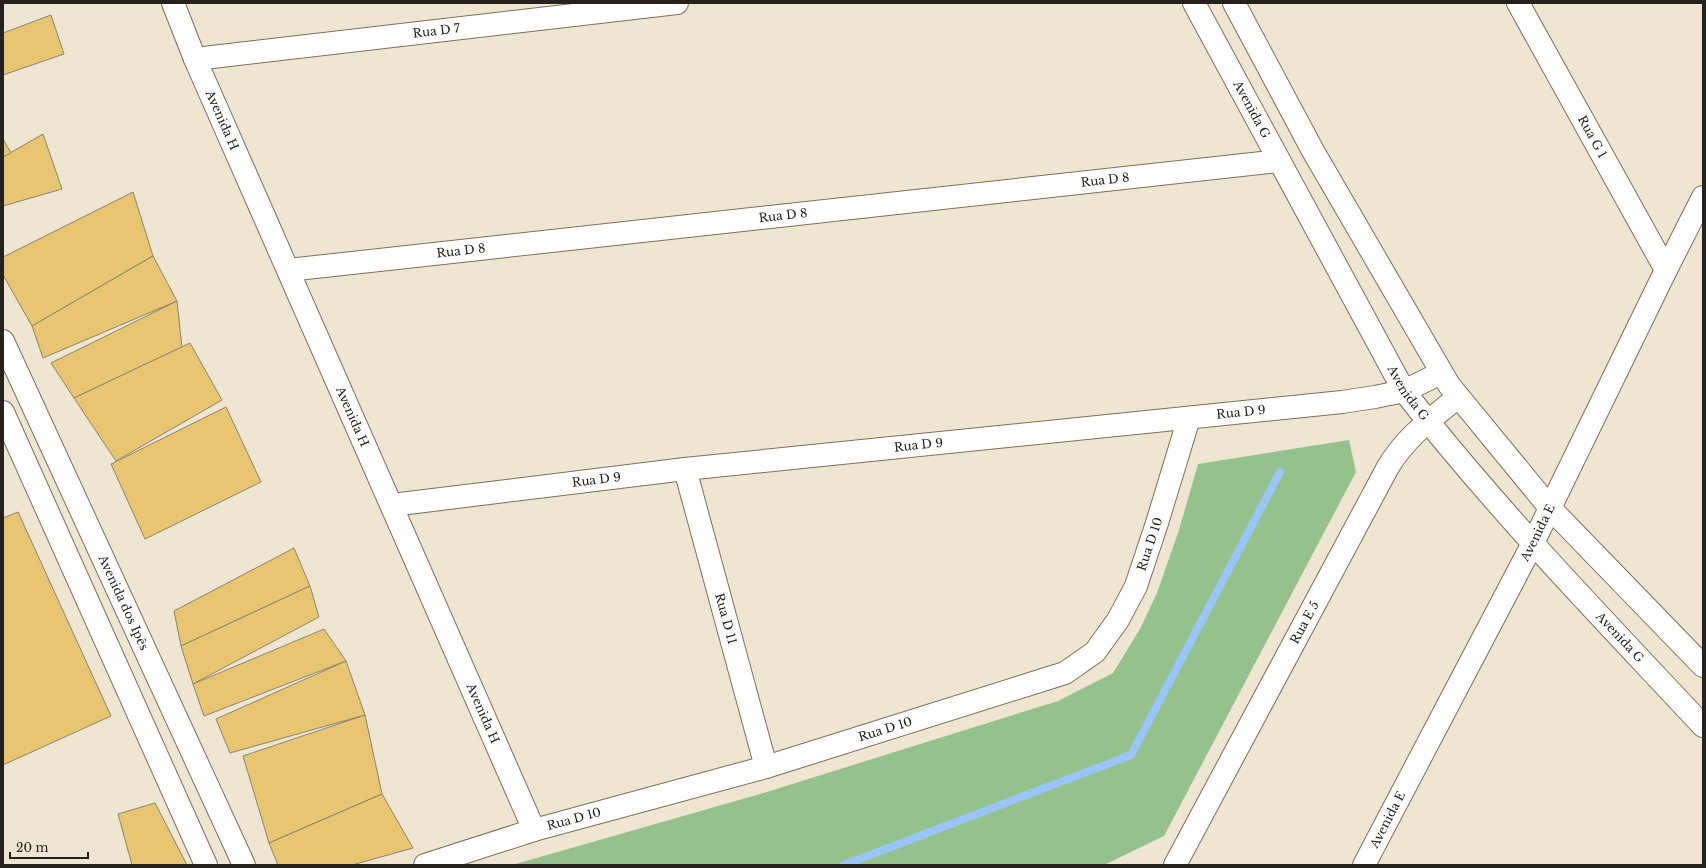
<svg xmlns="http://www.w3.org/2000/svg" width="1706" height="868" viewBox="0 0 1706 868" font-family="'Libre Baskerville',serif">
<rect width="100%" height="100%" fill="#efe6d1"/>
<path fill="#95c18d" d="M1349 440 1356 472 1164 836 1104 865H512L760 794 1058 701 1113 673 1140 629 1157 593 1179 530 1198 464Z"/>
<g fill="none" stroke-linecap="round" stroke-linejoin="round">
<path stroke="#99c5f9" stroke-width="8" d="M844 865 1131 755 1280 472"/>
</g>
<g fill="#e8c571" stroke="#8b8370">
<path d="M51 15 64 54 3 75V33Z"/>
<path d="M43 134 62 189 3 206V157Z"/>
<path d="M3 139 11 153 3 157Z"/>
<path d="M133 192 153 256 32 326 3 275V257Z"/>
<path d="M153 256 177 301 43 358 32 326Z"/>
<path d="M177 301 182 347 74 398 51 363Z"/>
<path d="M190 343 222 400 116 461 74 398Z"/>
<path d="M226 407 261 482 145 539 111 464Z"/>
<path d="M18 512 111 716 3 765V518Z"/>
<path d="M294 548 310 586 181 646 174 611Z"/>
<path d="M310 586 319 617 193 684 181 646Z"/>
<path d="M324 629 346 661 204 716 193 684Z"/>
<path d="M346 661 365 715 230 753 216 719Z"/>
<path d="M365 715 382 794 269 843 243 756Z"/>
<path d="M382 794 413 848 352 865H278L269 843Z"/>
<path d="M155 803 187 865H132L118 814Z"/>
</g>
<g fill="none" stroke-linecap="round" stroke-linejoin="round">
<defs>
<g id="street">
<path id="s1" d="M173 3 195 59 534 830"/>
<path id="s2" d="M1518 3 1666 270"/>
<path id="s3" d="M195 59 677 3"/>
<path id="s4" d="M288 270 1279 161"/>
<path id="s5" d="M685 469 766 767"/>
<path id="s6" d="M392 505 685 469 1342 402 1375 397 1404 391 1441 373"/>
<path id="s7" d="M425 865 534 830 766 767 1065 673 1095 652 1118 620 1136 586 1157 523 1189 418"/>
<path id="s8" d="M1175 865 1388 467C1406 437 1431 419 1458 397"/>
<path id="s9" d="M1364 865 1533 543 1666 270 1703 197"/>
</g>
<g id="secondary">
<path id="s10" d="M1194 3 1404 391C1496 509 1601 617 1703 726"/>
<path d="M1234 3 1313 151 1449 385 1550 508 1703 666"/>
<path id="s11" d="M3 341 244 865"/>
<path d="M3 412 206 865"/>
</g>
</defs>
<use href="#street" stroke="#79715f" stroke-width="24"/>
<use href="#secondary" stroke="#79715f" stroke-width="24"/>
<use href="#street" stroke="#fff" stroke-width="22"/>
<use href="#secondary" stroke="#fff" stroke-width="22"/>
</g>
<g text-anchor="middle" stroke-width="3" stroke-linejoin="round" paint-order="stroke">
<g font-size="12" fill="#26221b" stroke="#efe6d1">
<text dy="4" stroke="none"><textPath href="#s3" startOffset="243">Rua D 7</textPath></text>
<text dy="4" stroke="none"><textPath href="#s10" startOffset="121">Avenida G</textPath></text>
<text dy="4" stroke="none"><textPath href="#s1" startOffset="127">Avenida H</textPath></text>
<text dy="4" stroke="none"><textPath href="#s2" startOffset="153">Rua G 1</textPath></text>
<text dy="4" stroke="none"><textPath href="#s4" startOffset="822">Rua D 8</textPath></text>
<text dy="4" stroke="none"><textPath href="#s4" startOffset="498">Rua D 8</textPath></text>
<text dy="4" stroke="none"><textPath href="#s4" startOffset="174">Rua D 8</textPath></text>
<text dy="4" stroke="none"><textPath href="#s10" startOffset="445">Avenida G</textPath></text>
<text dy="4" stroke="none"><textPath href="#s6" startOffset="854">Rua D 9</textPath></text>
<text dy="4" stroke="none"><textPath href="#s1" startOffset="451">Avenida H</textPath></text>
<text dy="4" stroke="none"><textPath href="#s6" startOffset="530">Rua D 9</textPath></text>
<text dy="4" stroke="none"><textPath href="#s6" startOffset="206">Rua D 9</textPath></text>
<text dy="4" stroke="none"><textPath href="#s9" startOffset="375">Avenida E</textPath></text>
<text dy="4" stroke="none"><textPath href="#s7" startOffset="827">Rua D 10</textPath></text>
<text dy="4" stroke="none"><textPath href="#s11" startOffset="288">Avenida dos Ipês</textPath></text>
<text dy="4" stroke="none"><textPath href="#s5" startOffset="155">Rua D 11</textPath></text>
<text dy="4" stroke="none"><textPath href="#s8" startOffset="275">Rua E 5</textPath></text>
<text dy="4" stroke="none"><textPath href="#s10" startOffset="769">Avenida G</textPath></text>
<text dy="4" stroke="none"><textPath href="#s1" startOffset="775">Avenida H</textPath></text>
<text dy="4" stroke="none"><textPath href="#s7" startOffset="480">Rua D 10</textPath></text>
<text dy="4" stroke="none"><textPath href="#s7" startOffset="156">Rua D 10</textPath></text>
<text dy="4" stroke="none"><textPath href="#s9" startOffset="51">Avenida E</textPath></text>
</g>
</g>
<rect width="1706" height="868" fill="none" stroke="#26221b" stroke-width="8"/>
<path d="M10 852v6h78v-6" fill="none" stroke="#26221b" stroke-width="2"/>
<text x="16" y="852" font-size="12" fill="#26221b" stroke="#efe6d1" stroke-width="3" paint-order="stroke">20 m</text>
</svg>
